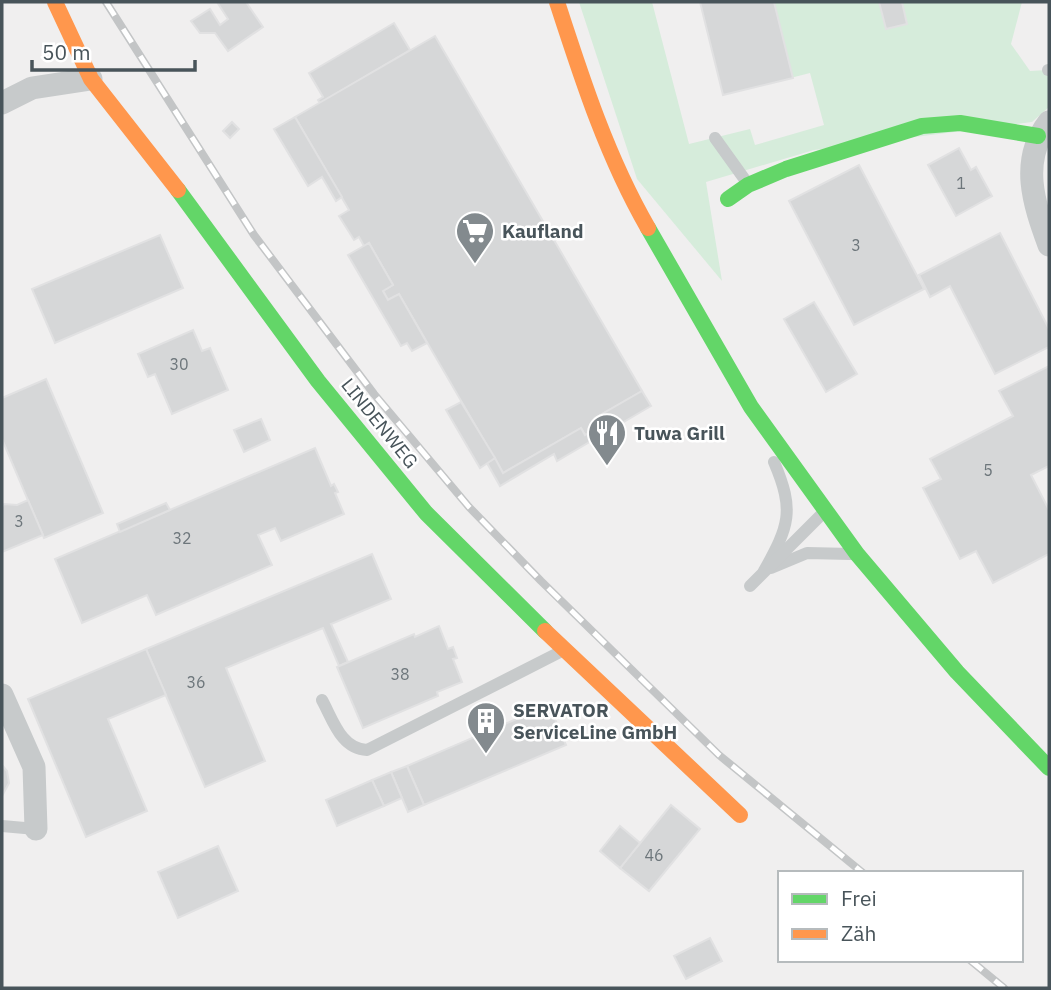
<svg xmlns="http://www.w3.org/2000/svg" width="1051" height="990" viewBox="0 0 1051 990" font-family="'IBM Plex Sans',sans-serif">
<rect width="100%" height="100%" fill="#f0efef"/>
<path fill="#d6ecdb" d="M579 2H652L689 144 750 129 755 145 824 125 810 73 723 95 700 2H1022L1011 44 1030 71 1048 70 1049 65V107L1032 122 814 150 706 182 722 281 637 179Z"/>
<g fill="#d6d7d8" stroke="#e1e1e2" stroke-width="2">
<path d="M217 2H246L263 27 228 51 215 33H200L191 21 210 9 220 25 228 19Z"/>
<path d="M700 2H774L793 78 723 95Z"/>
<path d="M879 2H902L907 24 886 29Z"/>
<path d="M394 23 410 50 320 103 318 100 323 97 309 73Z"/>
<path d="M435 36 642 391 595 418 600 426 585 435 581 428 503 473 399 294 388 300 383 291 393 285 369 243 364 246 359 237 354 240 339 216 349 210 295 117Z"/>
<path d="M295 117 342 197 336 201 322 177 308 186 274 129Z"/>
<path d="M232 122 239 129 230 138 223 131Z"/>
<path d="M959 148 971 170 976 167 992 196 956 216 928 165Z"/>
<path d="M859 165 924 289 854 325 789 201Z"/>
<path d="M1000 233 1049 329V347L995 374 950 286 930 297 919 275Z"/>
<path d="M160 235 183 288 55 343 32 289Z"/>
<path d="M369 243 393 285 383 291 388 300 399 294 427 343 412 351 407 343 401 346 348 255Z"/>
<path d="M814 302 857 374 826 392 784 319Z"/>
<path d="M193 330 202 351 210 348 228 390 172 414 155 374 148 377 138 354Z"/>
<path d="M1049 366V466L1031 475 1049 510V554L993 583 976 551 960 559 923 488 941 479 930 459 1013 416 999 391Z"/>
<path d="M46 379 103 513 44 538 2 439V398Z"/>
<path d="M642 391 651 406 557 461 554 454 500 486 487 463 495 458 503 473 581 428 585 435 600 426 595 418Z"/>
<path d="M461 402 495 458 480 468 446 410Z"/>
<path d="M261 419 270 440 244 452 234 430Z"/>
<path d="M315 448 331 486 334 484 338 492 335 493 344 514 281 541 275 528 258 535 272 565 156 615 147 595 82 623 55 559Z"/>
<path d="M28 500 43 535 2 552V507L4 504 17 505Z"/>
<path d="M166 503 170 510 120 532 117 524Z"/>
<path d="M372 554 391 599 331 624 348 662 339 666 323 628 226 668 265 761 205 787 146 649Z"/>
<path d="M439 626 448 649 453 647 457 658 453 659 462 682 437 692 438 696 363 728 337 667 414 634 415 637Z"/>
<path d="M146 649 166 695 108 719 147 811 86 837 28 699Z"/>
<path d="M549 705 566 745 424 805 407 766Z"/>
<path d="M2 765 7 771 9 783 2 796Z"/>
<path d="M407 766 424 805 408 812 391 772Z"/>
<path d="M391 772 402 798 384 806 372 780Z"/>
<path d="M372 780 384 806 337 826 326 800Z"/>
<path d="M671 805 700 829 649 891 620 868Z"/>
<path d="M620 826 640 843 620 868 600 851Z"/>
<path d="M218 846 238 891 178 918 158 872Z"/>
<path d="M710 938 722 961 686 979 674 956Z"/>
</g>
<g fill="none" stroke-linecap="round" stroke-linejoin="round">
<g stroke="#c7cacb" stroke-width="12">
<path d="M1048 70H1049"/>
<path d="M715 138 748 184"/>
<path d="M771 568 807 553 851 554"/>
<path d="M764 571C789 526 795 511 774 462"/>
<path d="M750 586 824 512"/>
<path d="M322 700C333 720 341 749 367 750L562 651"/>
<path d="M2 826 36 829"/>
</g>
<g stroke="#c7cacb" stroke-width="23">
<path d="M2 103 32 88 91 79"/>
<path d="M1049 122C1019 161 1034 204 1049 245"/>
<path d="M2 695 34 767 36 829"/>
</g>
<g stroke="#63d668" stroke-width="16">
<path d="M178 190 318 381 426 513 545 631"/>
<path d="M728 199 748 185 786 169 922 126 960 123 1038 136"/>
<path d="M648 228 751 407 857 554 957 672 1049 768"/>
</g>
<g stroke="#ff974d" stroke-width="16">
<path d="M55 2 91 79 178 190"/>
<path d="M557 2C582 79 607 157 648 228"/>
<path d="M545 631 740 815"/>
</g>
<defs>
<g id="rail">
<path d="M106 2 254 235 374 394 469 507 541 581 719 755 863 873"/>
<path d="M970 960 1004 988"/>
</g>
</defs>
<use href="#rail" stroke="#c3c5c6" stroke-width="8"/>
<use href="#rail" stroke="#fff" stroke-width="5" stroke-dasharray="16" stroke-linecap="butt"/>
</g>
<defs>
<symbol id="supermarket-pin" viewBox="-11 -11 22 30"><path d="M0 17L-7.5 6A9.5 9.5 0 1 1 7.5 6Z" fill="#838a8e" stroke="#fff"/><path d="M-6-5.5h2.5l.6 2H6L4.5 2H-2.5L-4.4-4H-6ZM-1.5 3.2a1.3 1.3 0 1 0 .1 0ZM3 3.2a1.3 1.3 0 1 0 .1 0Z" fill="#fff"/></symbol>
<symbol id="restaurant-pin" viewBox="-11 -11 22 30"><path d="M0 17L-7.5 6A9.5 9.5 0 1 1 7.5 6Z" fill="#838a8e" stroke="#fff"/><path d="M-5-6h1v4h1v-4h1v4h1v-4h1v5L-1.5 .5V6h-2V.5L-5-1ZM5-6V6H3V1.5H1.5Q1.5-4 5-6Z" fill="#fff"/></symbol>
<symbol id="building-pin" viewBox="-11 -11 22 30"><path d="M0 17L-7.5 6A9.5 9.5 0 1 1 7.5 6Z" fill="#838a8e" stroke="#fff"/><path d="M-4-6H4V6H1V3H-1V6H-4ZM-2.5-4.3h1.7v1.8h-1.7ZM.8-4.3h1.7v1.8H.8ZM-2.5-1h1.7V.8h-1.7ZM.8-1h1.7V.8H.8Z" fill="#fff"/></symbol>
</defs>
<g fill-rule="evenodd">
<use href="#supermarket-pin" x="453" y="209" width="44" height="60"/>
<use href="#restaurant-pin" x="585" y="411" width="44" height="60"/>
<use href="#building-pin" x="464" y="699" width="44" height="60"/>
</g>
<g text-anchor="middle" stroke-width="5" stroke-linejoin="round" paint-order="stroke">
<g font-size="16" fill="#6d767b">
<text x="961" y="189">1</text>
<text x="856" y="251">3</text>
<text x="179" y="370">30</text>
<text x="988" y="476">5</text>
<text x="19" y="527">3</text>
<text x="182" y="544">32</text>
<text x="400" y="680">38</text>
<text x="196" y="688">36</text>
<text x="654" y="861">46</text>
</g>
<g font-size="19" font-weight="bold" fill="#48545a" stroke="#fff" text-anchor="start">
<text x="502" y="238">Kaufland</text>
<text x="634" y="440">Tuwa Grill</text>
<text x="513" y="717">SERVATOR<tspan x="513" dy="22">ServiceLine GmbH</tspan></text>
</g>
<g font-size="19" fill="#48545a" stroke="#fff">
<text transform="translate(380 423) rotate(51)" y="7">LINDENWEG</text>
</g>
</g>
<rect width="1051" height="990" fill="none" stroke="#48545a" stroke-width="7"/>
<rect x="778" y="871" width="245" height="91" fill="#ffffff" stroke="#b6bbbd" stroke-width="2"/>
<rect x="792" y="894" width="35" height="10" fill="#63d668" stroke="#b6bbbd" stroke-width="2"/>
<text x="841" y="906" font-size="21" fill="#48545a">Frei</text>
<rect x="792" y="929" width="35" height="10" fill="#ff974d" stroke="#b6bbbd" stroke-width="2"/>
<text x="841" y="941" font-size="21" fill="#48545a">Zäh</text>
<path d="M32 60v10h163v-10" fill="none" stroke="#48545a" stroke-width="3.5"/>
<text x="42" y="60" font-size="21" fill="#48545a" stroke="#ffffff" stroke-width="5" paint-order="stroke">50 m</text>
</svg>
